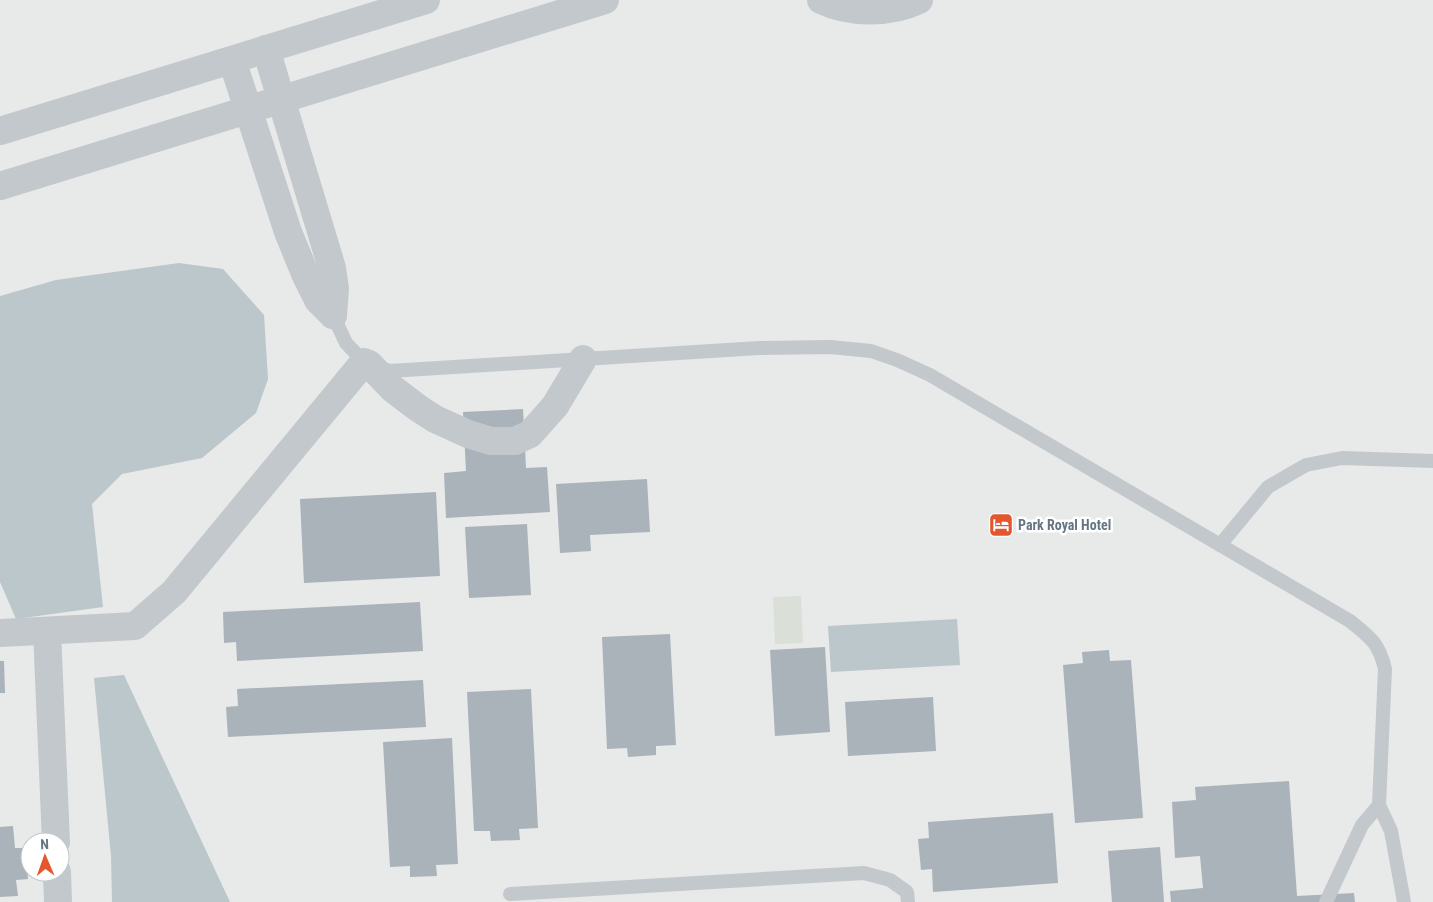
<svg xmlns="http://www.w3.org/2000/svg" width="1433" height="902" viewBox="0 0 1433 902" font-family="'Roboto Condensed',sans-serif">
<rect width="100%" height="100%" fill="#fafaf8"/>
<path fill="#e8e9e9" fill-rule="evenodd" d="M0 0H1433V902H0ZM30 842H60V872H30Z"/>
<path fill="#dadfd7" d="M801 596 803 643 775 644 773 597Z"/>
<g fill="#bbc7cb">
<path d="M179 263 223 269 264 315 268 379 256 413 202 458 122 474 92 504 103 607 16 619 0 582V296L56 280Z"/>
<path d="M957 619 960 665 831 672 828 626Z"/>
<path d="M124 675 230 902H112L111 856 94 678Z"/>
</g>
<g fill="#aab3b9">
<path d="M523 409 526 468 547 467 550 512 446 518 444 473 466 471 463 412Z"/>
<path d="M647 479 650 532 590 535 591 551 560 553 556 484Z"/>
<path d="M436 492 440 576 304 583 300 499Z"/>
<path d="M527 524 531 595 469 598 465 527Z"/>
<path d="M420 602 423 651 237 661 236 642 224 643 223 612Z"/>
<path d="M670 634 676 745 656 746V755L628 757 627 748 607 749 602 637Z"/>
<path d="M825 647 830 732 775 736 770 650Z"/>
<path d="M1109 650 1110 661 1131 660 1143 818 1075 823 1063 665 1083 663 1082 652Z"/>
<path d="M0 661H4L5 693H0Z"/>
<path d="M423 680 426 727 228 737 226 707 238 706 237 689Z"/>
<path d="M531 689 538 828 519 829 520 840 491 841 490 831H474L467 692Z"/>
<path d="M933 697 936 751 848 756 845 702Z"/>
<path d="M452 738 458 864 436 865 437 876 410 877V866L390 867 383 742Z"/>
<path d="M1289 781 1297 896 1354 893 1355 902H1171L1170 891 1203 888 1200 856 1175 858 1172 802 1196 800 1195 787Z"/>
<path d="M1053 813 1058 883 933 892 932 869 921 870 918 839 929 838 928 822Z"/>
<path d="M13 826 15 848H26L28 879 16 880 18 896 0 897V827Z"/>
<path d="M1160 847 1164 902H1112L1108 851Z"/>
</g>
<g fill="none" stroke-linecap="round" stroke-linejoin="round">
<g stroke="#c3c8cc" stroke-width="14">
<path d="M333 315 346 343 364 362 390 371 759 348 830 347 871 351 897 360 930 375 1350 621C1370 637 1379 643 1385 669L1379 805 1362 825 1326 902"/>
<path d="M1220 545 1268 487 1306 465 1342 458 1433 461"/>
<path d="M1379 805 1391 831 1404 902"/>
<path d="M510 894 864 873 890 880 907 892 908 902"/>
</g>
<g stroke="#c3c8cc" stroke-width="28">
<path d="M266 49 332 268 335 289 333 315"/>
<path d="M232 60 288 232 306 276 318 300 333 315"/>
<path d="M369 364 393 389 418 408 435 419 468 434 491 441H515L530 434 555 406 583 359"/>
<path d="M47 631 56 842"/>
<path d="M0 633 135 626 174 592 364 362"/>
<path d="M57 872 58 902"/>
</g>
<g stroke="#c3c8cc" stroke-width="28">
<path d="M821 0C849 14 891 14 919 0"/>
<path d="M0 131 426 0"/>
<path d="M0 186 605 0"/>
</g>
</g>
<defs>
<symbol id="hotel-square" viewBox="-11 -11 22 22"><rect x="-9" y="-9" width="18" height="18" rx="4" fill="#e4572e" stroke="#fff"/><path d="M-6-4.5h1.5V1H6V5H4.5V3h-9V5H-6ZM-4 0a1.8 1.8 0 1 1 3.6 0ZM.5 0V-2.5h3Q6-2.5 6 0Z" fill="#fff"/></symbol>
</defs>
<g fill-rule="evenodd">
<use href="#hotel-square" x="987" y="511" width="28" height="28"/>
</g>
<g text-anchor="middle" stroke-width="5" stroke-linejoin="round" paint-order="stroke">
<g font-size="14" font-weight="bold" fill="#657683" stroke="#fff" text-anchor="start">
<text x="1018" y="530">Park Royal Hotel</text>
</g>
</g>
<g transform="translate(45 857) rotate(358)"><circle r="24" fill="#ffffff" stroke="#c1c8cd"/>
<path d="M0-4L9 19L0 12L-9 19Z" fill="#e4572e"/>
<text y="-8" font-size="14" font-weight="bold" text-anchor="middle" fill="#657683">N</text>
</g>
</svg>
